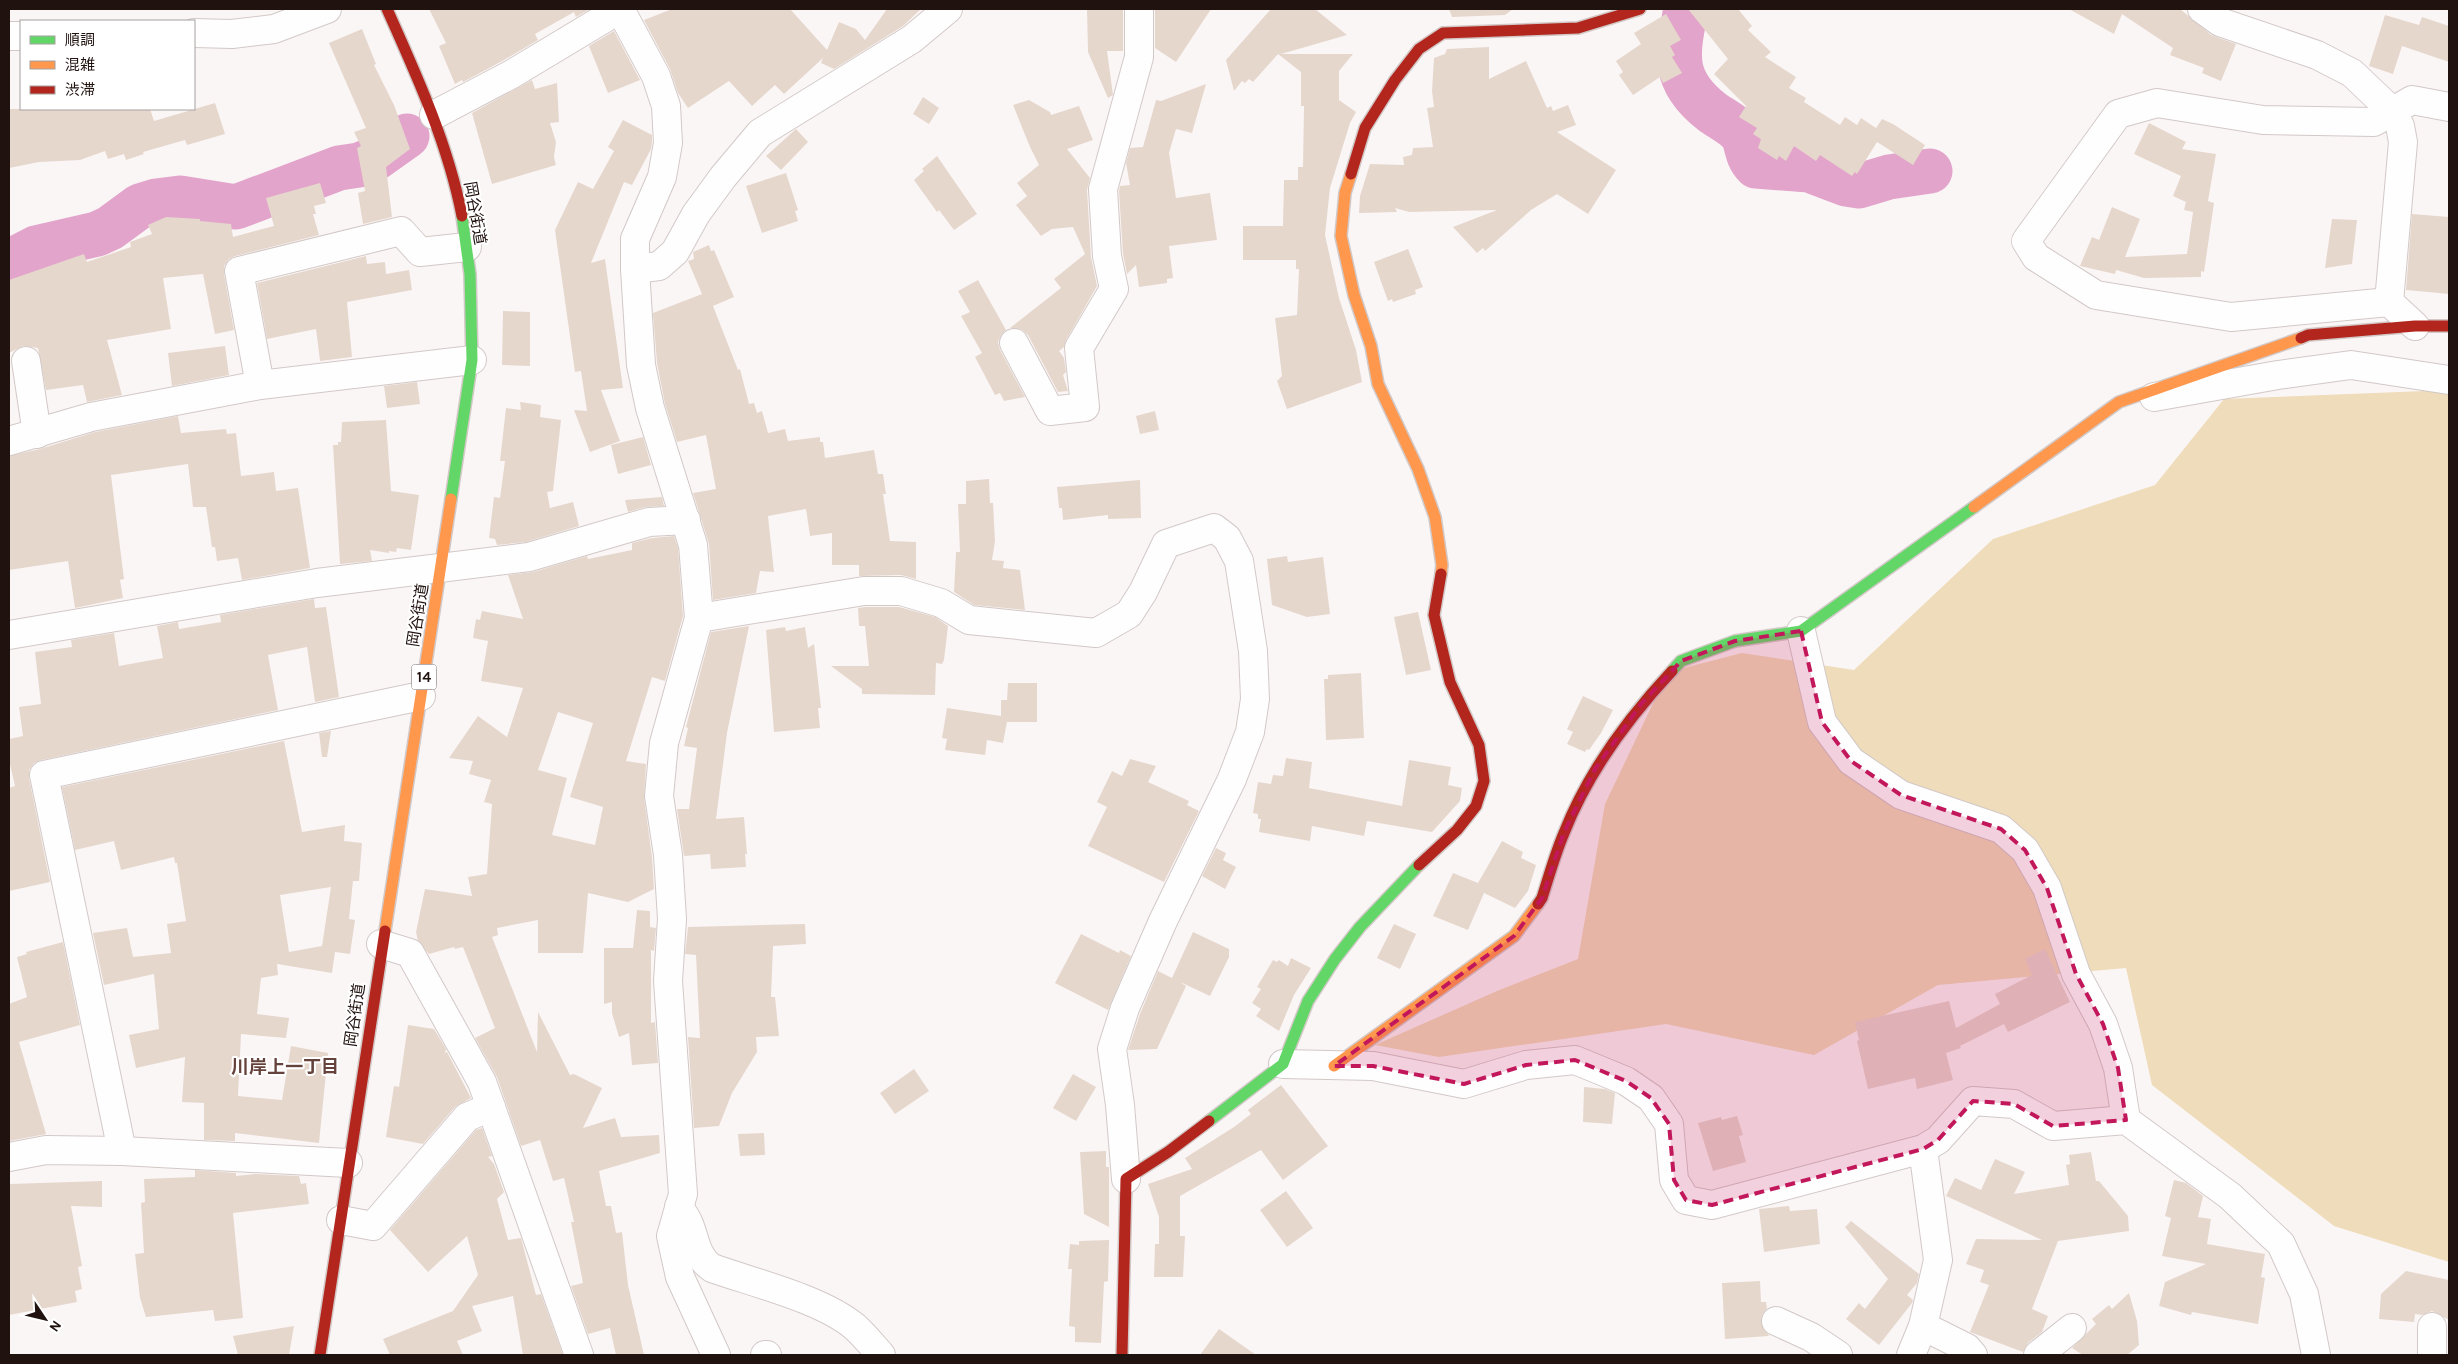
<svg xmlns="http://www.w3.org/2000/svg" width="2458" height="1364" viewBox="0 0 2458 1364" font-family="Karla,'Noto Sans JP',sans-serif">
<rect width="100%" height="100%" fill="#fbf6f6"/>
<path fill="#efdcba" d="M2449 390V1262L2334 1226 2152 1085 2126 968 1938 985 1814 1055 1666 1024 1439 1057 1375 1045 1497 991 1578 959 1605 804 1668 672 1742 653 1854 670 1993 539 2155 485 2224 399Z"/>
<g fill="none" stroke-linecap="round" stroke-linejoin="round">
<g stroke="#e2a4ca" stroke-width="45">
<path d="M1686 9C1677 54 1671 80 1712 112 1720 118 1736 126 1742 135 1748 144 1745 155 1756 166L1809 170 1846 184 1859 186 1889 177 1930 171"/>
<path d="M9 262 36 248 97 234 110 228 140 206 156 201 180 198 236 207 339 168 359 165 376 158 407 136"/>
</g>
</g>
<g fill="#e6d7cd" fill-rule="evenodd">
<path d="M429 9H590L576 17 574 12 535 34 538 40 504 60 463 82 462 80 455 84 439 46 446 43Z"/>
<path d="M672 9H790L827 50 839 22 856 29 865 40 887 9H921L903 26 834 69 821 63 823 58 784 94 775 85 752 106 729 81 688 108 678 93 670 69 644 20Z"/>
<path d="M1087 9H1123V51H1107L1113 95 1108 98 1088 52Z"/>
<path d="M1155 9H1211L1176 62 1155 48Z"/>
<path d="M1271 9H1315L1347 35 1281 54H1353L1339 71V100L1356 112 1350 123 1330 188 1325 235 1339 298 1356 350 1362 382 1287 409 1277 381 1282 376 1275 318 1297 315 1299 269H1296V260H1243V226H1283L1284 180H1298V167H1303L1304 106H1301V72L1278 54 1253 82 1249 79 1245 83 1242 81 1234 91 1226 60Z"/>
<path d="M1449 9H1513L1505 15 1452 17Z"/>
<path d="M1688 9H1738L1752 26 1748 30 1771 52 1765 57 1796 77 1789 88 1806 98 1804 102 1840 125 1845 117 1857 125 1861 118 1876 128 1882 119 1893 124 1925 145 1913 165 1877 142 1857 174 1855 172 1852 176 1820 155 1816 161 1794 146 1786 161 1779 156 1777 160 1758 148 1761 139 1753 134 1757 128 1739 117 1746 106 1714 74 1728 59Z"/>
<path d="M2069 9H2180L2211 35 2236 44 2221 81 2202 73 2204 68 2170 55 2173 48 2122 14 2114 34Z"/>
<path d="M1666 14 1681 40 1670 46 1675 55 1672 57 1682 73 1663 83 1660 77 1633 95 1619 75 1623 72 1616 61 1641 44 1634 33Z"/>
<path d="M2385 15 2419 25 2422 17 2449 26V62L2402 46 2393 74 2369 66Z"/>
<path d="M362 29 376 64 374 65 394 105 410 149 386 167 392 217 363 224 358 193 365 191 357 148 361 146 354 132 366 128 329 43Z"/>
<path d="M614 31 640 80 608 93 589 46Z"/>
<path d="M1489 47V79L1526 61 1547 108 1551 106 1553 111 1568 105 1576 125 1557 132 1616 170 1588 214 1557 194 1531 210 1485 251 1483 248 1477 253 1453 227 1497 210 1409 212 1395 208 1397 212 1359 213 1360 196 1370 164 1404 165 1403 157 1412 155 1413 148 1433 147 1427 108 1434 107 1432 91 1434 58 1445 54 1447 49Z"/>
<path d="M532 80 535 89 557 83 559 122 550 123 556 142 554 157 556 165 492 184 472 113Z"/>
<path d="M1206 84 1192 133 1176 129 1169 153 1176 198 1210 193 1217 240 1169 246 1173 278 1167 279V283L1139 287 1136 265 1127 274 1123 254 1119 191 1120 186 1130 185 1126 163 1130 148 1143 147 1156 100 1161 101Z"/>
<path d="M923 97 939 108 929 124 913 114Z"/>
<path d="M1029 100 1050 112 1051 115 1079 106 1093 140 1067 149 1090 178 1087 190 1091 257 1097 286 1066 340 1064 347 1059 351 1064 358 1066 372 1063 375 1068 391 1058 392 1028 335 1022 330 1010 328 1061 288 1054 279 1085 254 1073 227 1052 229 1041 236 1016 205 1027 196 1017 183 1039 165 1030 147 1013 105Z"/>
<path d="M215 103 225 134 187 145 185 140 143 152 144 154 126 160 124 154 108 159 105 151 80 160 39 162 9 168V109H150L154 121Z"/>
<path d="M623 120 652 135V142L651 149 632 185 624 182 591 263 605 259 623 388 601 390 620 441 590 452 574 410 587 411 581 371 575 372 555 230 578 182 593 189 614 151 608 147Z"/>
<path d="M2149 123 2186 142 2182 149 2216 154 2208 201 2214 203 2204 272 2201 271V277L2144 278 2116 270 2115 274 2080 266 2092 237 2099 240 2112 207 2140 219 2125 257 2187 254 2193 212 2184 210 2186 202 2173 196 2181 176 2134 154Z"/>
<path d="M796 129 808 142 781 170 766 156Z"/>
<path d="M937 156 977 214 954 230 939 210 937 212 914 180 924 171 922 169Z"/>
<path d="M786 173 798 210 795 211 798 221 762 233 746 186Z"/>
<path d="M320 183 326 203 314 206 316 214H313L319 235 235 256 229 259 224 266V274L234 330 215 334 203 274 163 278 171 329 107 340 122 395 87 402 83 385 46 390 38 348 23 346 9 353V280L84 254 87 262 131 247 130 242 152 234 148 225 166 217 200 219V221L231 224 233 237 274 226 266 198Z"/>
<path d="M2412 214 2449 217V294L2406 290Z"/>
<path d="M2332 219 2357 220 2352 264 2325 268Z"/>
<path d="M709 245 711 251 714 250 734 297 713 306 738 370 740 369 749 404 754 403 757 413 762 411 768 433 785 429 788 441 820 437V442H823L825 458 874 450 878 474H883L886 494H883L890 541 916 542V579L901 575 859 576V565H832V533L810 536 806 509 768 516 774 572 760 571 756 593 713 600 709 544 693 493 716 489 706 435 677 442 665 404 657 363 653 313 702 294 688 261 694 259 693 252Z"/>
<path d="M1408 249 1423 287 1415 290 1416 294 1393 302 1392 299 1388 301 1374 262Z"/>
<path d="M366 256 367 264 385 262 386 274 409 270 412 290 347 302 352 357 320 361 316 329 267 339 257 283Z"/>
<path d="M978 280 1006 330 1001 335 998 342 1000 350 1025 397 1004 401 1000 393 995 395 975 357 982 353 961 316 970 312 958 291Z"/>
<path d="M503 311 530 312V366L502 365Z"/>
<path d="M225 346 229 375 172 386 168 353Z"/>
<path d="M417 382 420 404 387 408 384 386Z"/>
<path d="M520 402 541 405 540 417 561 420 553 491 547 492 550 508 573 502 579 526 526 542 497 545 495 539 489 538 494 497 500 498 505 461H500L506 408 521 410Z"/>
<path d="M1155 411 1159 430 1140 434 1136 416Z"/>
<path d="M178 416 181 433 226 429 227 434 236 433 241 476 274 472 276 491 298 488 310 568 242 580 238 558 217 561 215 547H212L206 507H193L188 464 111 475 124 579 120 580 123 598 75 608 68 561 9 570V456L40 449 95 432Z"/>
<path d="M386 420 391 491 419 495 411 550 397 548 396 552 389 551V553L370 550 372 561 340 564 333 445H338V442H341L342 422Z"/>
<path d="M643 437 651 465 618 474 611 445Z"/>
<path d="M989 479 990 503H993L995 541 992 560 1004 561 1003 568 1020 570 1025 610 974 605 954 592 956 552H960L958 504H966V481Z"/>
<path d="M1140 480 1141 518 1108 519V515L1063 520 1062 508H1059L1057 487Z"/>
<path d="M662 497 664 506 645 507 628 512 625 500Z"/>
<path d="M674 536 678 548 683 616 665 681 652 677 626 761 646 764 644 798 652 857 654 889 628 902 588 893 583 953H538V920L497 928 498 935 492 937 537 1052 538 1012 570 1075 574 1074 602 1088 583 1128 615 1118 621 1137 659 1135 660 1153 599 1171 606 1206H611L616 1233 622 1232 628 1285 644 1355H616L610 1328 588 1334 571 1286 583 1283 571 1222H574L564 1178 553 1181 540 1140 521 1146 497 1077 475 1038 495 1028 463 947 455 949 454 947 429 954 418 941 416 932 425 889 472 896 468 877 487 874 492 804 484 802 491 780 469 774 473 761 449 758 478 716 507 737 523 688 481 681 488 641 473 638 476 619 480 620 482 611 523 619 508 575 533 572 587 556 588 559 632 550V543L652 538ZM558 712 593 723 570 797 603 807 595 845 552 835 567 778 538 770Z"/>
<path d="M1287 556 1288 562 1323 557 1330 614 1307 617 1272 605 1267 559Z"/>
<path d="M314 599 315 608 326 607 339 697 315 702 307 647 268 655 278 710 41 760 34 763 29 770V778L50 882 9 891V788L15 786 9 760V739L23 736 19 707 41 704 35 652 72 647 71 640 114 633 119 666 163 658 157 626 178 622 179 629 221 622 220 615Z"/>
<path d="M865 607H899L935 617 948 626 944 660 942 664 936 663 935 695 862 694V689L831 666H869L865 626H859L858 608Z"/>
<path d="M1418 612 1431 670 1406 675 1394 617Z"/>
<path d="M749 626 727 733 716 819 744 817 747 854H745L746 867 711 869 710 854 684 856 677 809H689L697 748 684 746 688 728 686 727 711 632Z"/>
<path d="M785 627 786 631 805 627 808 648 814 644 821 708H818L820 728 774 732 766 630Z"/>
<path d="M1361 673 1364 738 1326 740 1324 679H1328V675Z"/>
<path d="M1008 683H1037V722H1007L1003 743 987 740 985 755 945 750 947 739 942 738 947 708 1001 716V700H1007Z"/>
<path d="M1583 696 1613 710 1601 733 1589 750 1587 749 1585 752 1567 744 1573 732 1567 729Z"/>
<path d="M331 731 327 757H322L319 733Z"/>
<path d="M284 741 302 832 345 825 344 841 362 843 359 881H353L349 919 355 920 350 954 335 952 332 973 277 964 278 975 261 978 257 1014 289 1018 286 1038 241 1034 238 1096 282 1100 291 1046 328 1053 319 1143 235 1133V1141L204 1140V1103L182 1102 185 1057 136 1068 129 1035 159 1029 154 974 104 985 93 933 127 928 133 957 171 953 167 924 186 921 177 863H175L174 857 121 870 114 841 75 850 62 787ZM331 887 322 946 289 952 280 895Z"/>
<path d="M1286 758 1312 762 1309 788 1402 806 1409 760 1451 767 1448 785 1462 788 1460 801 1432 832 1367 821 1364 836 1312 826 1310 841 1259 832 1261 819H1258V814L1253 813 1258 782 1271 784 1273 775 1283 776Z"/>
<path d="M1130 759 1156 766 1148 782 1189 801 1187 805 1199 811 1164 882 1088 846 1107 807 1097 802 1112 771 1122 776Z"/>
<path d="M1502 841 1523 852 1521 858 1536 865 1528 891 1515 908 1484 893 1468 930 1433 916 1453 873 1478 883Z"/>
<path d="M1216 848 1226 853 1223 860 1236 867 1225 889 1202 876Z"/>
<path d="M637 910 650 911V927L656 928 654 951 651 950V1023L655 1022 658 1063 632 1065 629 1033 619 1037 612 1013V1002L604 1004V948H633Z"/>
<path d="M805 924 806 944 773 946 771 997H775L779 1036 756 1037 757 1052 732 1093 719 1126 694 1128 688 1037 700 1038 696 955 685 954 688 927Z"/>
<path d="M1394 924 1416 934 1400 969 1377 958Z"/>
<path d="M1193 932 1229 949V957L1210 996 1180 982 1186 986 1157 1049 1128 1050 1140 1014 1158 971 1172 978Z"/>
<path d="M1081 934 1119 953 1120 950 1131 956 1108 1010 1055 983Z"/>
<path d="M63 942 80 1025 19 1042 46 1134 9 1141V1004L27 997 17 957 27 954 26 952Z"/>
<path d="M2045 949 2070 1002 2008 1032 2004 1024 1960 1046 1961 1048 1946 1053 1953 1080 1917 1089 1915 1078 1868 1089 1857 1041 1859 1040 1855 1022 1949 1001 1956 1028 2000 1004 1995 994 2032 975 2025 959Z"/>
<path d="M1291 958 1311 968 1294 995 1279 1031 1256 1016 1261 1009 1252 1003 1261 989 1257 987 1273 960 1277 962 1279 960 1288 966Z"/>
<path d="M408 1025 434 1029 446 1049 445 1053 447 1052 471 1098 455 1107 423 1144 386 1137 394 1086 399 1087Z"/>
<path d="M914 1069 929 1091 895 1114 880 1093Z"/>
<path d="M1073 1074 1096 1087 1076 1121 1053 1108Z"/>
<path d="M1281 1085 1328 1146 1283 1180 1261 1150 1180 1196V1236H1185L1183 1277H1154L1155 1244H1159V1217L1148 1184 1192 1169 1185 1158 1234 1127 1251 1114 1248 1110Z"/>
<path d="M1584 1087 1605 1089 1615 1093 1612 1124 1583 1122Z"/>
<path d="M1737 1116 1743 1135 1739 1136 1746 1162 1713 1171 1698 1123 1721 1117 1722 1120Z"/>
<path d="M482 1128 492 1156 488 1157 494 1164 504 1192 497 1199 508 1240 521 1238 536 1295 541 1294 563 1355H523L513 1296 472 1306 482 1331 457 1341 463 1355H390L383 1339 453 1311 478 1275 467 1236 428 1272 390 1230 476 1130Z"/>
<path d="M764 1133 765 1155 740 1156 738 1134Z"/>
<path d="M1106 1151V1167H1109V1227L1084 1214 1080 1152Z"/>
<path d="M2091 1152 2096 1181H2099L2128 1216 2129 1231 2058 1241 2032 1309 2048 1316 2042 1332 2028 1343 2023 1352 1970 1332 1989 1285 1980 1282 1984 1270 1966 1264 1976 1239 2042 1240 1946 1196 1955 1178 1981 1190 1995 1159 2025 1172 2014 1194 2069 1185 2066 1165 2070 1164 2069 1155Z"/>
<path d="M195 1170 236 1173V1176L255 1174 299 1176 301 1184 306 1183 309 1204 233 1213 243 1318 215 1321 213 1310 146 1317 140 1298 135 1254 144 1253 141 1203 145 1202 144 1179 195 1177Z"/>
<path d="M2174 1180 2186 1183 2203 1196 2198 1217 2211 1219 2207 1244 2265 1254 2261 1277 2265 1278 2258 1324 2192 1312 2191 1315 2159 1306 2165 1282 2206 1264 2162 1256 2171 1218 2165 1216Z"/>
<path d="M102 1181V1207L71 1206 82 1266 78 1267 82 1289 75 1291 77 1302 9 1315V1184Z"/>
<path d="M1286 1191 1313 1228 1287 1247 1260 1210Z"/>
<path d="M1789 1206 1790 1211 1817 1209 1820 1244 1764 1252 1759 1209Z"/>
<path d="M1851 1221 1919 1274 1917 1283 1907 1295 1913 1300 1912 1303 1879 1345 1846 1319 1859 1303 1865 1309 1888 1279 1845 1227Z"/>
<path d="M1109 1240 1108 1281 1104 1282 1101 1343 1075 1342V1327L1069 1326 1072 1269H1068L1070 1244 1079 1245V1241Z"/>
<path d="M2406 1271 2449 1280V1320L2432 1311 2422 1315 2415 1314 2414 1322 2379 1319 2381 1294Z"/>
<path d="M1760 1281 1761 1302H1766L1767 1308 1762 1315 1761 1323 1769 1336 1725 1339 1722 1283Z"/>
<path d="M2129 1293 2137 1321 2139 1345 2127 1355H2083L2072 1348 2096 1324 2092 1319 2109 1305 2112 1309Z"/>
<path d="M294 1326 289 1355H238L233 1336Z"/>
<path d="M1219 1329 1256 1355H1200Z"/>
</g>
<g fill="none" stroke-linecap="round" stroke-linejoin="round">
<defs>
<g id="street">
<path d="M620 9 656 76 666 106 668 143 662 177 635 239V269L641 365 650 408 693 545 699 618 664 743 659 796 668 855 672 919 668 981 683 1194 671 1236 680 1277 716 1355"/>
<path d="M2202 9 2220 22 2317 55 2352 73 2392 111 2400 126 2403 142 2389 302"/>
<path d="M194 33 232 34 274 29 327 9"/>
<path d="M9 36H21"/>
<path d="M434 115 512 74 620 9"/>
<path d="M635 269 659 266 675 252 696 214 723 177 760 133 912 39 948 9"/>
<path d="M2415 326 2389 302 2231 317 2096 295 2036 257 2026 241 2118 114 2157 103 2263 120 2374 122 2412 100 2449 107"/>
<path d="M1014 343 1050 411 1085 407 1079 348 1114 289 1107 256 1103 189 1139 57V9"/>
<path d="M26 361 37 434"/>
<path d="M260 385 239 271 401 231 420 252 467 247"/>
<path d="M2154 397 2278 375 2351 365 2449 380"/>
<path d="M9 441 91 417 260 385 472 360"/>
<path d="M699 618 864 591H901L941 603 969 620 1096 633 1129 614 1143 592 1166 544 1214 528 1227 538 1239 561 1253 651 1255 699 1250 732 1232 779 1163 921 1125 1008 1112 1049 1120 1105 1126 1179"/>
<path d="M1801 631 1822 722 1851 761 1901 795 2001 829 2025 850 2047 888 2076 974 2103 1024 2118 1068 2126 1120"/>
<path d="M9 635 317 583 529 557 649 522 686 520"/>
<path d="M381 944 410 953 482 1082 579 1355"/>
<path d="M1283 1064 1373 1066 1464 1084 1526 1065 1575 1060 1626 1081 1651 1098 1669 1124 1674 1180 1686 1200 1712 1205 1923 1149 1938 1140 1973 1101 2014 1104 2053 1126 2126 1120 2230 1196 2281 1244 2304 1294 2316 1355"/>
<path d="M122 1151 44 775 421 696"/>
<path d="M9 1157 46 1150 122 1151 348 1163"/>
<path d="M679 1207C682 1212 687 1218 689 1224 696 1241 696 1257 712 1268 754 1283 822 1299 855 1327 864 1335 873 1346 881 1355"/>
<path d="M341 1220 373 1226 467 1117 491 1107"/>
<path d="M1776 1321 1811 1337 1838 1355"/>
<path d="M1923 1326 1967 1348 1973 1355"/>
<path d="M2432 1327V1355"/>
<path d="M765 1355H767"/>
<path d="M1911 1355 1923 1326 1938 1260 1923 1149"/>
<path d="M2038 1355 2072 1328"/>
</g>
<g id="fast">
<path d="M451 499 472 360 470 274 462 216"/>
<path d="M1672 671 1681 661 1735 641 1801 631 1974 507"/>
<path d="M1209 1121 1283 1064 1308 1001 1335 959 1360 927 1419 865"/>
</g>
<g id="slow">
<path d="M1351 174 1345 193 1341 236 1354 295 1371 346 1378 384 1418 469 1435 517 1442 565 1441 574"/>
<path d="M1974 507 2119 402 2301 338"/>
<path d="M385 931 451 499"/>
<path d="M1334 1066 1514 936 1538 904"/>
</g>
<g id="jam">
<path d="M387 9C417 76 448 144 462 216"/>
<path d="M1351 174 1365 128 1395 80 1419 49 1443 33 1578 28 1640 9"/>
<path d="M2301 338 2308 335 2415 326H2449"/>
<path d="M1419 865 1457 830 1476 806 1484 781 1479 745 1450 682 1434 615 1441 574"/>
<path d="M1538 904 1542 898C1549 876 1555 854 1564 833 1588 772 1627 719 1672 671"/>
<path d="M320 1355 385 931"/>
<path d="M1122 1355 1126 1179 1168 1152 1209 1121"/>
</g>
</defs>
<use href="#street" stroke="#d2c9c7" stroke-width="30"/>
<use href="#fast" stroke="#d2c9c7" stroke-width="14"/>
<use href="#slow" stroke="#d2c9c7" stroke-width="14"/>
<use href="#jam" stroke="#d2c9c7" stroke-width="14"/>
<use href="#street" stroke="#fefefe" stroke-width="28"/>
<use href="#fast" stroke="#63d668" stroke-width="11"/>
<use href="#slow" stroke="#ff974d" stroke-width="11"/>
<use href="#jam" stroke="#b3261e" stroke-width="11"/>
</g>
<path fill="#c2185b" fill-opacity="0.2" stroke="#c2185b" stroke-width="4" stroke-dasharray="10 6" stroke-linejoin="round" d="M1801 631 1822 722 1851 761 1901 795 2001 829 2025 850 2047 888 2076 974 2103 1024 2118 1068 2126 1120 2053 1126 2014 1104 1973 1101 1938 1140 1923 1149 1712 1205 1686 1200 1674 1180 1669 1124 1651 1098 1626 1081 1575 1060 1526 1065 1464 1084 1373 1066H1334L1514 936 1542 898 1564 832 1595 769 1641 704 1681 661 1735 641Z"/>
<g text-anchor="middle" stroke-width="4" stroke-linejoin="round" paint-order="stroke">
<rect fill="#fff" stroke="#635957" stroke-width="1" x="411.5" y="664.5" width="25" height="25" rx="4"/>
<g font-size="15" font-weight="bold" fill="#20120f">
<text x="424" y="682">14</text>
</g>
<g font-size="16" fill="#20120f" stroke="#fff">
<text transform="translate(476 213) rotate(80)" y="6">岡谷街道</text>
<text transform="translate(417 615) rotate(-81)" y="6">岡谷街道</text>
<text transform="translate(354 1015) rotate(-82)" y="6">岡谷街道</text>
</g>
<g font-size="18" font-weight="bold" fill="#65433c" stroke="#fff">
<text x="285" y="1073">川岸上一丁目</text>
</g>
</g>
<rect width="2458" height="1364" fill="none" stroke="#20120f" stroke-width="20"/>
<rect x="20" y="20" width="175" height="90" fill="#ffffff" stroke="#a6a09f"/>
<rect x="30" y="36" width="25" height="8" fill="#63d668" stroke="#a6a09f"/>
<text x="65" y="45" font-size="15" fill="#20120f">順調</text>
<rect x="30" y="61" width="25" height="8" fill="#ff974d" stroke="#a6a09f"/>
<text x="65" y="70" font-size="15" fill="#20120f">混雑</text>
<rect x="30" y="86" width="25" height="8" fill="#b3261e" stroke="#a6a09f"/>
<text x="65" y="95" font-size="15" fill="#20120f">渋滞</text>
<g transform="translate(45 1319) rotate(125)" stroke="#ffffff" stroke-width="4" paint-order="stroke">
<path d="M0-4L9 19L0 12L-9 19Z" fill="#20120f"/>
<text y="-8" font-size="14" font-weight="bold" text-anchor="middle" fill="#20120f">N</text>
</g>
</svg>
